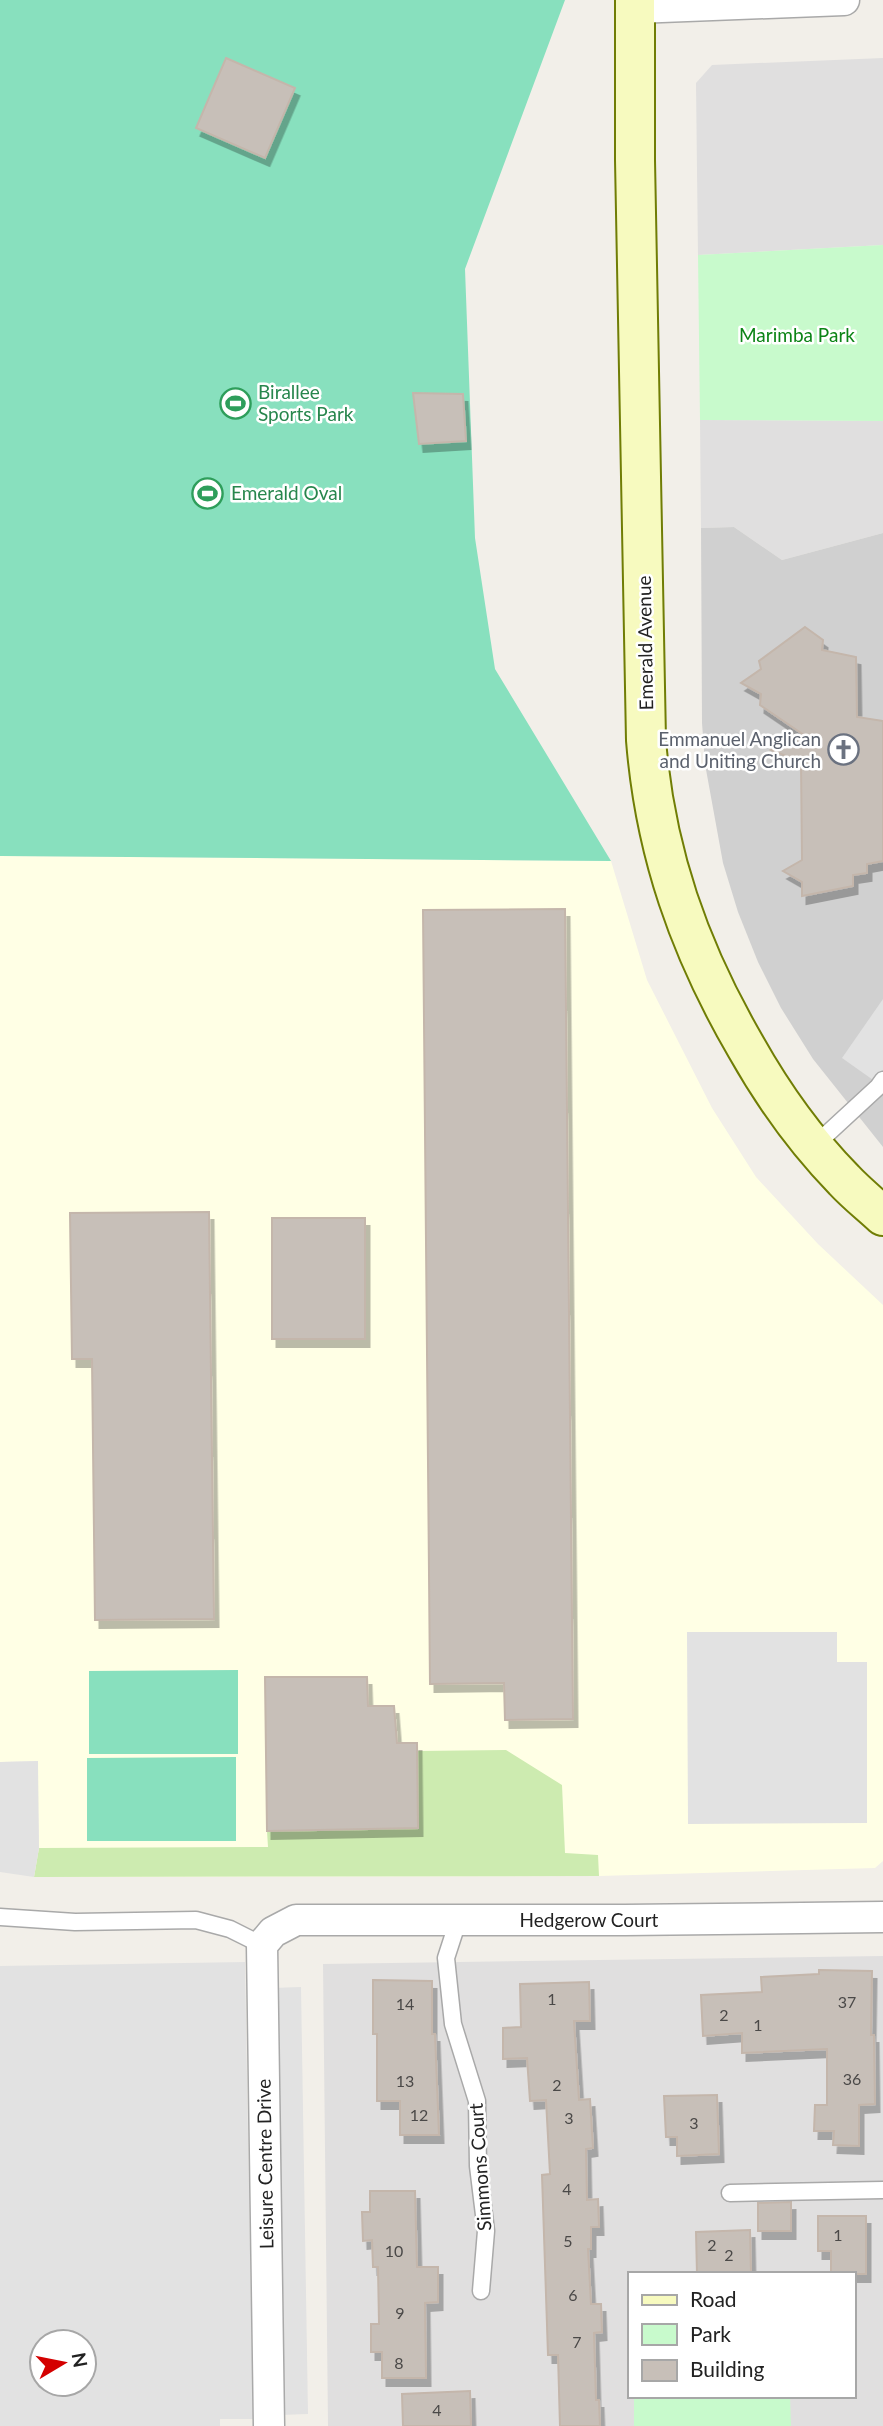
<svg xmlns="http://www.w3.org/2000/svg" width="883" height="2426" viewBox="0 0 883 2426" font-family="Lato,sans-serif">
<defs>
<filter id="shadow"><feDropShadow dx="4.5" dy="8" stdDeviation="0" flood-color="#0004"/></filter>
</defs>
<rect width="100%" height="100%" fill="#f2efe9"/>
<g fill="#e0dfdf" fill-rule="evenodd">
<path d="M883 58V245L698 255 696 83 712 65Z"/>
<path d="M700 420 883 421V533L782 560 734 527 701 528Z"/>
<path d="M883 1956V2426H328L323 1964ZM629 2274H853V2396H629Z"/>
</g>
<path fill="#ffffe5" d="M0 856 611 861 647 980 712 1108 756 1177 818 1244 883 1305V1861L875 1868 599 1876 34 1877 39 1848 37 1761 0 1762Z"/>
<path fill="#d0d0d0" d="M734 527 782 560 883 533V1147L813 1059 781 1008 758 962 738 912 723 863 705 764 702 723 701 528Z"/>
<path fill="#cdebb0" d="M506 1750 562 1785 565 1853 598 1855 599 1876 34 1877 39 1848 268 1847 267 1831 418 1828 417 1751Z"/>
<g fill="#c8facc">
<path d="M883 245V421L700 420 698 255Z"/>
<path d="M634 2396H790L791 2426H634Z"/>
</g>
<g fill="#88e0be">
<path d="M0 0H565L465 269 475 538 495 669 611 861 0 856Z"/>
<path d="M238 1670V1754H89V1671Z"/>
<path d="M236 1757V1841H87V1758Z"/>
</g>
<g fill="#e2e2e2" fill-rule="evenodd">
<path d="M883 999V1087L842 1058Z"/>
<path d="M687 1632H837V1662H867V1823L688 1824Z"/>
<path d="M38 1761 39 1848 34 1877 0 1872V1762Z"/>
<path d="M245 1962 253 2419H220V2426H0V1966ZM42 2342H84V2384H42Z"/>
<path d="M301 1987 308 2414 279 2415 272 1988Z"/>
</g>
<g fill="#c7bfb8" stroke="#c4b6ab" stroke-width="2" filter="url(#shadow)">
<path d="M226 58 295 88 265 158 196 128Z"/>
<path d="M413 393 463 394 466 441 419 444Z"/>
<path d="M805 627 823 640 822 650 856 657 857 717 883 721V861L867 864V873L853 875V886L802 896V882L783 871 802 860 801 762 771 750 804 735 760 705 761 694 741 683 761 669 759 661Z"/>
<path d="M565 909 573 1719 505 1720 504 1683 430 1684 423 910Z"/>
<path d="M209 1212 214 1619 95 1620 92 1359H72L70 1213Z"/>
<rect x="272" y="1218" width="93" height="121"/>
<path d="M265 1677H367L368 1706H394L397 1743H417L418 1828 267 1831Z"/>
<path d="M819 1970 872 1971 871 2035H874L875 2104 859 2105V2146L833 2145 834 2131H814L815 2105H827V2049L742 2053V2033L703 2036 701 1995 762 1992 761 1977 819 1974Z"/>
<path d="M373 1980 432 1981V2034H435L439 2135H400V2101H377V2034H373Z"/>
<path d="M589 1982 590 2021H574L579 2100 590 2099 593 2148 586 2149 587 2200 598 2199 599 2227H591V2249H588L591 2304H601L602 2332 594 2333 596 2400H599L600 2426H560L558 2355H548L542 2175 550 2174 546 2100 530 2101 527 2058 503 2059V2028L521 2027 520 1984Z"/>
<path d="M717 2095 719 2154 677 2156V2137H666L664 2096Z"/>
<path d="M370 2191H415L417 2267H438V2302L425 2303 426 2378H382V2352H371V2324H379L378 2267H373L372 2240 363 2241 362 2212H370Z"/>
<path d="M791 2202V2231H758V2203Z"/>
<path d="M818 2216H866V2274H831V2251H818Z"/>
<path d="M750 2230 751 2274H697L696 2232Z"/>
<path d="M470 2391 471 2426H403L402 2394Z"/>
</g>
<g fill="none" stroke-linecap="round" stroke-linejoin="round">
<defs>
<g id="lane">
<path d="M814 1146 878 1087 883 1080"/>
<path d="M0 1917 75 1922 196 1920 230 1929 262 1945"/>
<path d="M458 1921 446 1958 453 2024 477 2101 478 2166 486 2231 481 2291"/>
<path d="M730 2193 883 2190"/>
</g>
<g id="street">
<path d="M636 8 844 0"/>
<path d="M269 2426 262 1945 273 1932 296 1920H625L883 1917"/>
</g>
<path id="secondary" d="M635 0V160L646 740C655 852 689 949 746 1047 773 1095 805 1140 844 1180 856 1193 870 1204 883 1216"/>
</defs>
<use href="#lane" stroke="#a9a9a9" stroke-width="19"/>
<use href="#street" stroke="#a9a9a9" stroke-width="33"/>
<use href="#secondary" stroke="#707d05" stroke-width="42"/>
<use href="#lane" stroke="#fff" stroke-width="16"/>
<use href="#street" stroke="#fff" stroke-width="30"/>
<use href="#secondary" stroke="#f7fabf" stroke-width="38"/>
</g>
<defs>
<symbol id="stadium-ring" viewBox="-11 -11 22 22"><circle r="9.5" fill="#fff" stroke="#2e9e5b" stroke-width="1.5"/><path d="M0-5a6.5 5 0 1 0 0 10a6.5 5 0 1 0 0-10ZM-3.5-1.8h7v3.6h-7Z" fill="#2e9e5b"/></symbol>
<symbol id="church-ring" viewBox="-11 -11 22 22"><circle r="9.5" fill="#fff" stroke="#6b7280" stroke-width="1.5"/><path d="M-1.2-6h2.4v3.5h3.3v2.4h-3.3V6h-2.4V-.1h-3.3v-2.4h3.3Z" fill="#6b7280"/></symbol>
</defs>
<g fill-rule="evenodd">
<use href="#stadium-ring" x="218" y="386" width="35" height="35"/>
<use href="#stadium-ring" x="190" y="476" width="35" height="35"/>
<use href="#church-ring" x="826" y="732" width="35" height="35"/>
</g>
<g text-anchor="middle" stroke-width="5" stroke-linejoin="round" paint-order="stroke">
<g font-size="16" fill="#4b4948">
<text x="552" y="2005">1</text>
<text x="847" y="2008">37</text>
<text x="405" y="2010">14</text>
<text x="724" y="2021">2</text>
<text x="758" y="2031">1</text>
<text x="852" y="2085">36</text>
<text x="405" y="2087">13</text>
<text x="557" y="2091">2</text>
<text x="419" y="2121">12</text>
<text x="569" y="2124">3</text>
<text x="694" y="2129">3</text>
<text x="567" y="2195">4</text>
<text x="838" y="2241">1</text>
<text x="568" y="2247">5</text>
<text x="712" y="2251">2</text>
<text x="394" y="2257">10</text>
<text x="729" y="2261">2</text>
<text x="573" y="2301">6</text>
<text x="400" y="2319">9</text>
<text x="577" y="2348">7</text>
<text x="399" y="2369">8</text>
<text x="437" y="2416">4</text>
</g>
<g font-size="19" fill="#0c8416" stroke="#fff">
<text x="797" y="342">Marimba Park</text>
</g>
<g font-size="19" fill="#27864d" stroke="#fff" text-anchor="start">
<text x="258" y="399">Birallee<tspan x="258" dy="22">Sports Park</tspan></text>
<text x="231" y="500">Emerald Oval</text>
</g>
<g font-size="19" fill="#222" stroke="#fff">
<text transform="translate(645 643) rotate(-91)" y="7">Emerald Avenue</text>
<text x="589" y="1927">Hedgerow Court</text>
<text transform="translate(265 2164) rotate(-91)" y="7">Leisure Centre Drive</text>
<text transform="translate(480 2167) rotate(-94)" y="7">Simmons Court</text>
</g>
<g font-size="19" fill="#5b616d" stroke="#fff" text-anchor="end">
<text x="821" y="746">Emmanuel Anglican<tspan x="821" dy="22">and Uniting Church</tspan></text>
</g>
</g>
<rect x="628" y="2272" width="228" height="126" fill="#ffffff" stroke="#a7a7a7" stroke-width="2"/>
<rect x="642" y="2295" width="35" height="10" fill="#f7fabf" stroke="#a7a7a7" stroke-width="2"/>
<text x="690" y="2307" font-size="21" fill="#222222">Road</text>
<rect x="642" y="2324" width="35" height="21" fill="#c8facc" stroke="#a7a7a7" stroke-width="2"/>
<text x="690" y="2342" font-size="21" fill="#222222">Park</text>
<rect x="642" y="2360" width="35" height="21" fill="#c7bfb8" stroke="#a7a7a7" stroke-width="2"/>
<text x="690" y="2377" font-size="21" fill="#222222">Building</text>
<g transform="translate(63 2363) rotate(80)"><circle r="33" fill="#ffffff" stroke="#a7a7a7" stroke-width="2"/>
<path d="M0-5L12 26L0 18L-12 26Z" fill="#d40000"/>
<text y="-10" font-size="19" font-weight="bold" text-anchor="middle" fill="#222222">N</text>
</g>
</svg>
